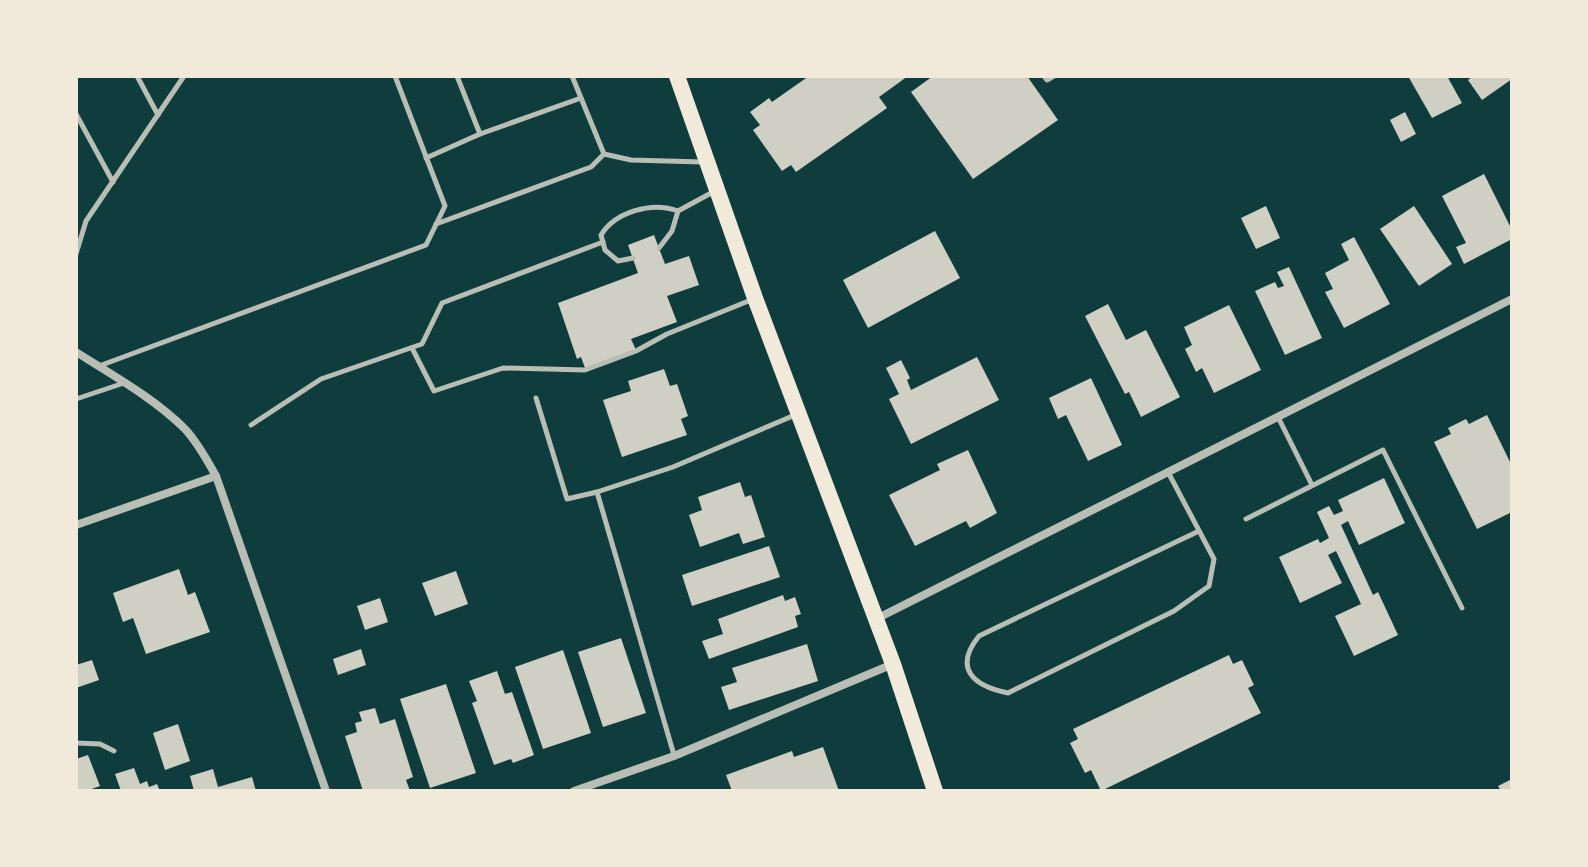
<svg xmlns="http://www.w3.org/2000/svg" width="1588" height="867" viewBox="0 0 1588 867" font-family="Karla,sans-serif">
<rect width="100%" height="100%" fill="#0f3d3e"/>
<g fill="#cfcfc3">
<path d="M809 76H908L879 97 887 108 796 172 791 165 782 171 753 130 760 125 750 112 769 98 772 102Z"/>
<path d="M933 76H1027L1058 120 973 179 911 92Z"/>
<path d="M1408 76H1447L1462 103 1432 118Z"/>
<path d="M1473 76H1512V79L1482 100 1468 80Z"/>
<path d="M1405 112 1416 134 1401 142 1390 120Z"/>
<path d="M1484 174 1512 230V239L1464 264 1456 247 1466 243 1442 196Z"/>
<path d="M1266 206 1280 238 1256 249 1241 218Z"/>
<path d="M1414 206 1452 264 1419 286 1380 229Z"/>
<path d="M935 231 960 278 868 328 843 280Z"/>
<path d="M654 235 665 264 689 256 699 285 667 296 677 322 631 339 636 350 585 368 581 357 577 359 558 303 638 273 628 245Z"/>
<path d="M1354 237 1390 304 1344 328 1325 292 1333 289 1325 273 1349 260 1341 244Z"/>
<path d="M1289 267 1322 338 1285 355 1255 291 1275 282 1278 288 1284 286 1277 272Z"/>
<path d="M1108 304 1126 340 1146 330 1180 397 1141 417 1129 392 1125 394 1085 316Z"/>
<path d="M1229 305 1261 370 1214 393 1202 368 1196 372 1185 349 1192 345 1184 327Z"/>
<path d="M977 357 999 400 911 444 889 399 899 394 886 368 901 360 910 378 907 380 911 390Z"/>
<path d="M664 369 670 386 677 384 688 416 681 419 687 435 622 457 603 400 631 391 628 381Z"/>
<path d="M1091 378 1122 445 1088 461 1066 415 1058 419 1049 398Z"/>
<path d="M1487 415 1512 466V512L1477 529 1434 442 1451 434 1448 428 1466 419 1469 424Z"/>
<path d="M968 450 997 513 970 528 966 521 915 546 889 495 940 470 937 464Z"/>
<path d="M1384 478 1405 523 1359 545 1348 521 1341 525 1373 595 1378 592 1398 635 1354 656 1335 616 1361 604 1336 551 1328 555 1342 583 1300 603 1279 557 1318 539 1320 543 1329 538 1317 512 1329 506 1334 515 1343 511 1338 500Z"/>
<path d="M740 482 745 497 751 495 765 537 743 544 739 533 700 547 689 515 702 510 698 497Z"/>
<path d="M769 546 780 577 692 606 682 575Z"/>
<path d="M179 569 188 595 195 592 210 632 146 654 133 618 123 622 113 593Z"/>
<path d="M456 571 468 604 435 616 422 583Z"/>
<path d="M783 595 785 601 795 597 801 614 795 616 798 627 709 659 702 641 723 634 718 619Z"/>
<path d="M380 598 388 622 365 630 357 606Z"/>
<path d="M621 638 646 713 603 727 578 652Z"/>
<path d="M807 644 818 681 729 710 721 687 737 682 732 668Z"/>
<path d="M361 649 366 665 338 675 333 659Z"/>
<path d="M563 650 591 733 543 749 515 667Z"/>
<path d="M1229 655 1233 664 1242 660 1254 685 1248 688 1261 713 1101 791 1091 770 1085 773 1070 743 1078 739 1073 729Z"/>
<path d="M92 660 99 680 76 688V665Z"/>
<path d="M497 671 505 694 512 692 534 755 513 763 511 759 494 765 472 703 477 701 469 681Z"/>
<path d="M446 684 476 773 430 788 400 699Z"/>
<path d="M375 708 380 724 395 719 413 777 406 780 410 791H363L345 736 357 732 355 723 362 721 359 712Z"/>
<path d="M178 724 190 761 165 770 153 733Z"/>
<path d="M823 747 839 791H732L726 775 792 751 794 757Z"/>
<path d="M88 755 100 786 86 791H76V759Z"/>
<path d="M134 768 140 784 147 781 149 787 157 784 160 791H121L115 774Z"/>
<path d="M213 769 218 787 252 777 256 791H194L190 776Z"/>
<path d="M1512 779V791H1501L1498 786Z"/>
</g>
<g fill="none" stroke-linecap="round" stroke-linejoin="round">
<g stroke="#b8beb3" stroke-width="5">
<path d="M137 76 158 115"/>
<path d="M457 76 480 134 581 98"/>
<path d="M572 76 604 154 631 160 702 162"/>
<path d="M1044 76 1047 80 1054 76"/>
<path d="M76 114 113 182"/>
<path d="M426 158 480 134"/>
<path d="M436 224 591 167 604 154"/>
<path d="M659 248 672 231 678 211 713 192"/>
<path d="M76 254 86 221 184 76"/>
<path d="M633 258 618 261 605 250 601 235C615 212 652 201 678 211"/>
<path d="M412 348 434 391 503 368 585 370 636 351 667 334 751 300"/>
<path d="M99 366 426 245 445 206 395 76"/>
<path d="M536 398 567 499 597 492"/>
<path d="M76 399 124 383"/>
<path d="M1278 417 1312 485"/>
<path d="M251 425 321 379 422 344 442 303 603 242"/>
<path d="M1168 472 1214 559 1209 586 1174 611 1008 693C973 686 953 668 979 636L1199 531"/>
<path d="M1246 519 1383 450 1462 608"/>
<path d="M76 743 100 744 114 751"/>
<path d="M674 755 597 492 673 467 795 415"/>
</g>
<g stroke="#b8beb3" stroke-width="8">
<path d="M76 352C112 375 154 398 185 429 198 443 207 460 216 476L326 791"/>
<path d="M76 525 216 476"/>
<path d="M876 619 1512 299"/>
<path d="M574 791 674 756 893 664"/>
</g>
<path stroke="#f1e9da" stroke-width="16" d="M677 76 755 298 893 664 935 791"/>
</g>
<rect width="1588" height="867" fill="none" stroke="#f1e9da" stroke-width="156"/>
</svg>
